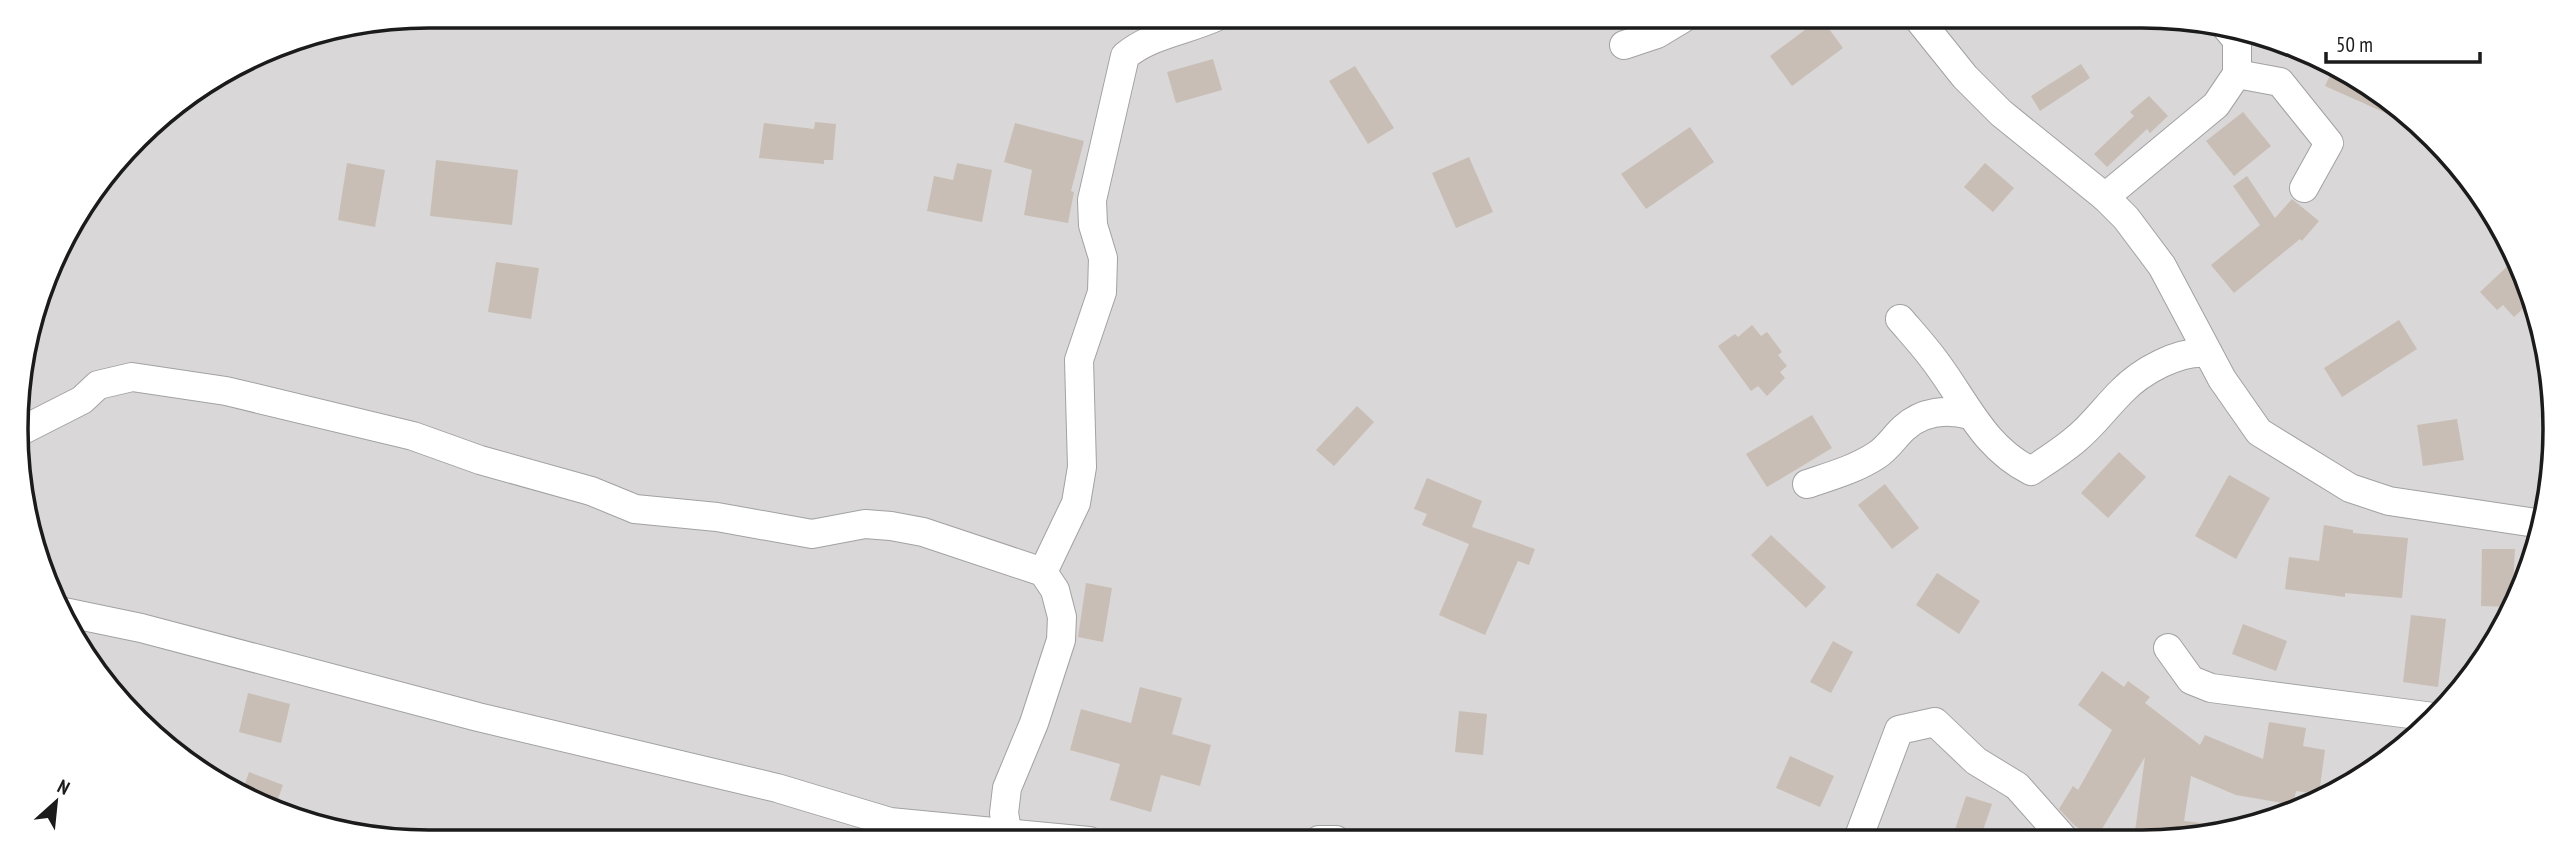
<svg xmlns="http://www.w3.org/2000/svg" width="2571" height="858" viewBox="0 0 2571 858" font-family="'PT Sans Narrow',sans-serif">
<rect width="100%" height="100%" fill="#ede8df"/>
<path fill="#d9d7d7" d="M429 16H2142L2249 30 2393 101 2500 222 2552 375 2541 536 2500 636 2415 739 2324 800 2196 839 429 842 322 828 199 772 86 659 30 536 19 375 59 246 156 119 271 47Z"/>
<g fill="#c9beb5">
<path d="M1821 18 1843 48 1792 86 1770 56Z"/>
<path d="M1213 59 1222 90 1176 103 1167 72Z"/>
<path d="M2081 64 2090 78 2040 111 2031 96Z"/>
<path d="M1355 66 1394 128 1368 144 1329 81Z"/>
<path d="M2332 71 2393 101 2396 104 2390 115 2325 86Z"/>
<path d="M2149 96 2168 116 2150 133 2147 129 2107 167 2094 154 2134 116 2130 112Z"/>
<path d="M2243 112 2271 146 2234 176 2206 141Z"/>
<path d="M815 122 836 124 833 160H824V164L759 158 764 123 814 129Z"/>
<path d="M1015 123 1084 141 1071 191 1074 192 1068 223 1024 215 1032 170 1004 162Z"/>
<path d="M1690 127 1714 162 1646 209 1621 174Z"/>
<path d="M1469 157 1493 212 1456 228 1432 173Z"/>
<path d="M436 160 518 170 512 225 430 216Z"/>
<path d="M347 163 385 170 375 227 338 220Z"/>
<path d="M957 163 992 170 982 222 927 211 934 176 953 180Z"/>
<path d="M1985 163 2014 188 1993 212 1964 187Z"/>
<path d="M2247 176 2275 218 2292 199 2319 221 2302 241 2300 239 2234 293 2211 265 2260 225 2233 186Z"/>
<path d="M2513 261 2528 304 2514 317 2503 305 2497 310 2480 292Z"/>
<path d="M496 262 539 268 531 319 488 312Z"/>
<path d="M2399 320 2417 349 2342 397 2324 368Z"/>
<path d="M1752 325 1761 336 1767 332 1782 352 1778 355 1787 366 1780 372 1785 378 1767 396 1758 386 1751 391 1718 346 1735 334 1738 337Z"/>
<path d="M1357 406 1374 422 1334 466 1316 450Z"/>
<path d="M1812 415 1832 448 1767 487 1746 454Z"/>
<path d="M2457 419 2464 460 2423 466 2417 425Z"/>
<path d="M2119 452 2146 477 2108 518 2081 493Z"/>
<path d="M2229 475 2270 498 2236 559 2195 536Z"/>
<path d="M1427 478 1482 501 1472 527 1535 549 1529 565 1518 561 1485 635 1439 615 1469 544 1422 525 1427 514 1414 509Z"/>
<path d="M1885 484 1919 528 1892 549 1858 505Z"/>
<path d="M2324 525 2353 530V533L2408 538 2402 598 2345 593V597L2285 589 2289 557 2319 561Z"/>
<path d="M1771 535 1826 587 1806 608 1751 555Z"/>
<path d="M2482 549H2515L2512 607 2481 606Z"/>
<path d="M1937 573 1980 601 1959 634 1916 605Z"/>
<path d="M1086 583 1112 588 1103 642 1078 637Z"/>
<path d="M2411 615 2446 619 2438 687 2403 682Z"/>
<path d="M2243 624 2287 641 2276 671 2232 654Z"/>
<path d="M1833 641 1853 652 1831 693 1810 682Z"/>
<path d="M2102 671 2124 687 2128 681 2150 697 2145 703 2200 745 2205 735 2263 759 2269 722 2306 728 2303 746 2325 750 2319 794 2296 791 2293 805 2236 795 2191 776 2184 821 2236 827 2196 839H2134L2145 757 2096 839 2074 825 2059 809 2073 786 2078 790 2112 730 2078 705Z"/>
<path d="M1140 687 1182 698 1172 734 1211 745 1200 786 1161 775 1151 812 1110 800 1120 764 1070 750 1081 709 1131 723Z"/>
<path d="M248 693 290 704 281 743 239 732Z"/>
<path d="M1459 711 1487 714 1483 755 1455 752Z"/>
<path d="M1790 756 1834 776 1820 807 1776 788Z"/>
<path d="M249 772 283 785 275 807 242 792Z"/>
<path d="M1966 796 1992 804 1980 839H1952Z"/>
</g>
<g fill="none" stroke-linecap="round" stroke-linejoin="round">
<defs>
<g id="minor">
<path d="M1916 16 1965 77 2001 113 2105 197 2126 218 2162 266 2222 379 2259 432 2350 488 2389 501 2542 524"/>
<path d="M1624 45 1657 34 1687 16"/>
<path d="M2237 74 2280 82 2329 143 2304 188"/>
<path d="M2105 197 2216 105 2237 74V40L2226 27"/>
<path d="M1900 319C1912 333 1924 346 1935 361 1966 402 1983 447 2031 471 2046 461 2062 451 2076 439 2093 425 2105 408 2121 392 2141 371 2179 350 2208 353"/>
<path d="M23 430 82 400 98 385 132 377 226 391 413 436 480 460 591 491 635 509 717 517 812 534 865 524 891 526 923 532 1043 572 1055 590 1062 617 1061 640 1034 723 1007 788 1004 813 1008 836"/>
<path d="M1807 484C1831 476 1856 469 1877 455 1888 448 1895 436 1904 428 1923 411 1947 409 1970 415"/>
<path d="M1043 572 1076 503 1082 467 1079 360 1102 292 1103 258 1093 225 1092 200 1125 56C1151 34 1186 31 1218 16"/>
<path d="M64 612 141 628 478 717 777 788 890 822 1089 841"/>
<path d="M2168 648 2191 680 2211 688 2433 717"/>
<path d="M1858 839 1899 730 1935 722 1976 761 2017 786 2064 839"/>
<path d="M1319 840H1336"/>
</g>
</defs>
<use href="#minor" stroke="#a2a2a2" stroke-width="30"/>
<use href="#minor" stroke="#fff" stroke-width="28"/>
</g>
<path d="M0 0H2571V858H0ZM429 28H2142A401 401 0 0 1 2543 429V429A401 401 0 0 1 2142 830H429A401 401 0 0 1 28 429V429A401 401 0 0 1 429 28Z" fill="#fff" fill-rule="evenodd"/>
<path fill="none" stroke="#1b1b1b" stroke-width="3.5" d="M429 28H2142A401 401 0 0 1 2543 429V429A401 401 0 0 1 2142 830H429A401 401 0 0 1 28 429V429A401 401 0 0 1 429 28Z"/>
<g transform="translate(56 802) rotate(27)" stroke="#ffffff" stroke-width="5" paint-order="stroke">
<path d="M0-5L12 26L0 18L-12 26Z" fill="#1b1b1b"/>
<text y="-10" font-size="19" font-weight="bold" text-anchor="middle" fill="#1b1b1b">N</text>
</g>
<path d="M2326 52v10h154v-10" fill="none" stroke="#1b1b1b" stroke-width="3.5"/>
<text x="2336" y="52" font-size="21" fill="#1b1b1b" stroke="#ffffff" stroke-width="5" paint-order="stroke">50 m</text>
</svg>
